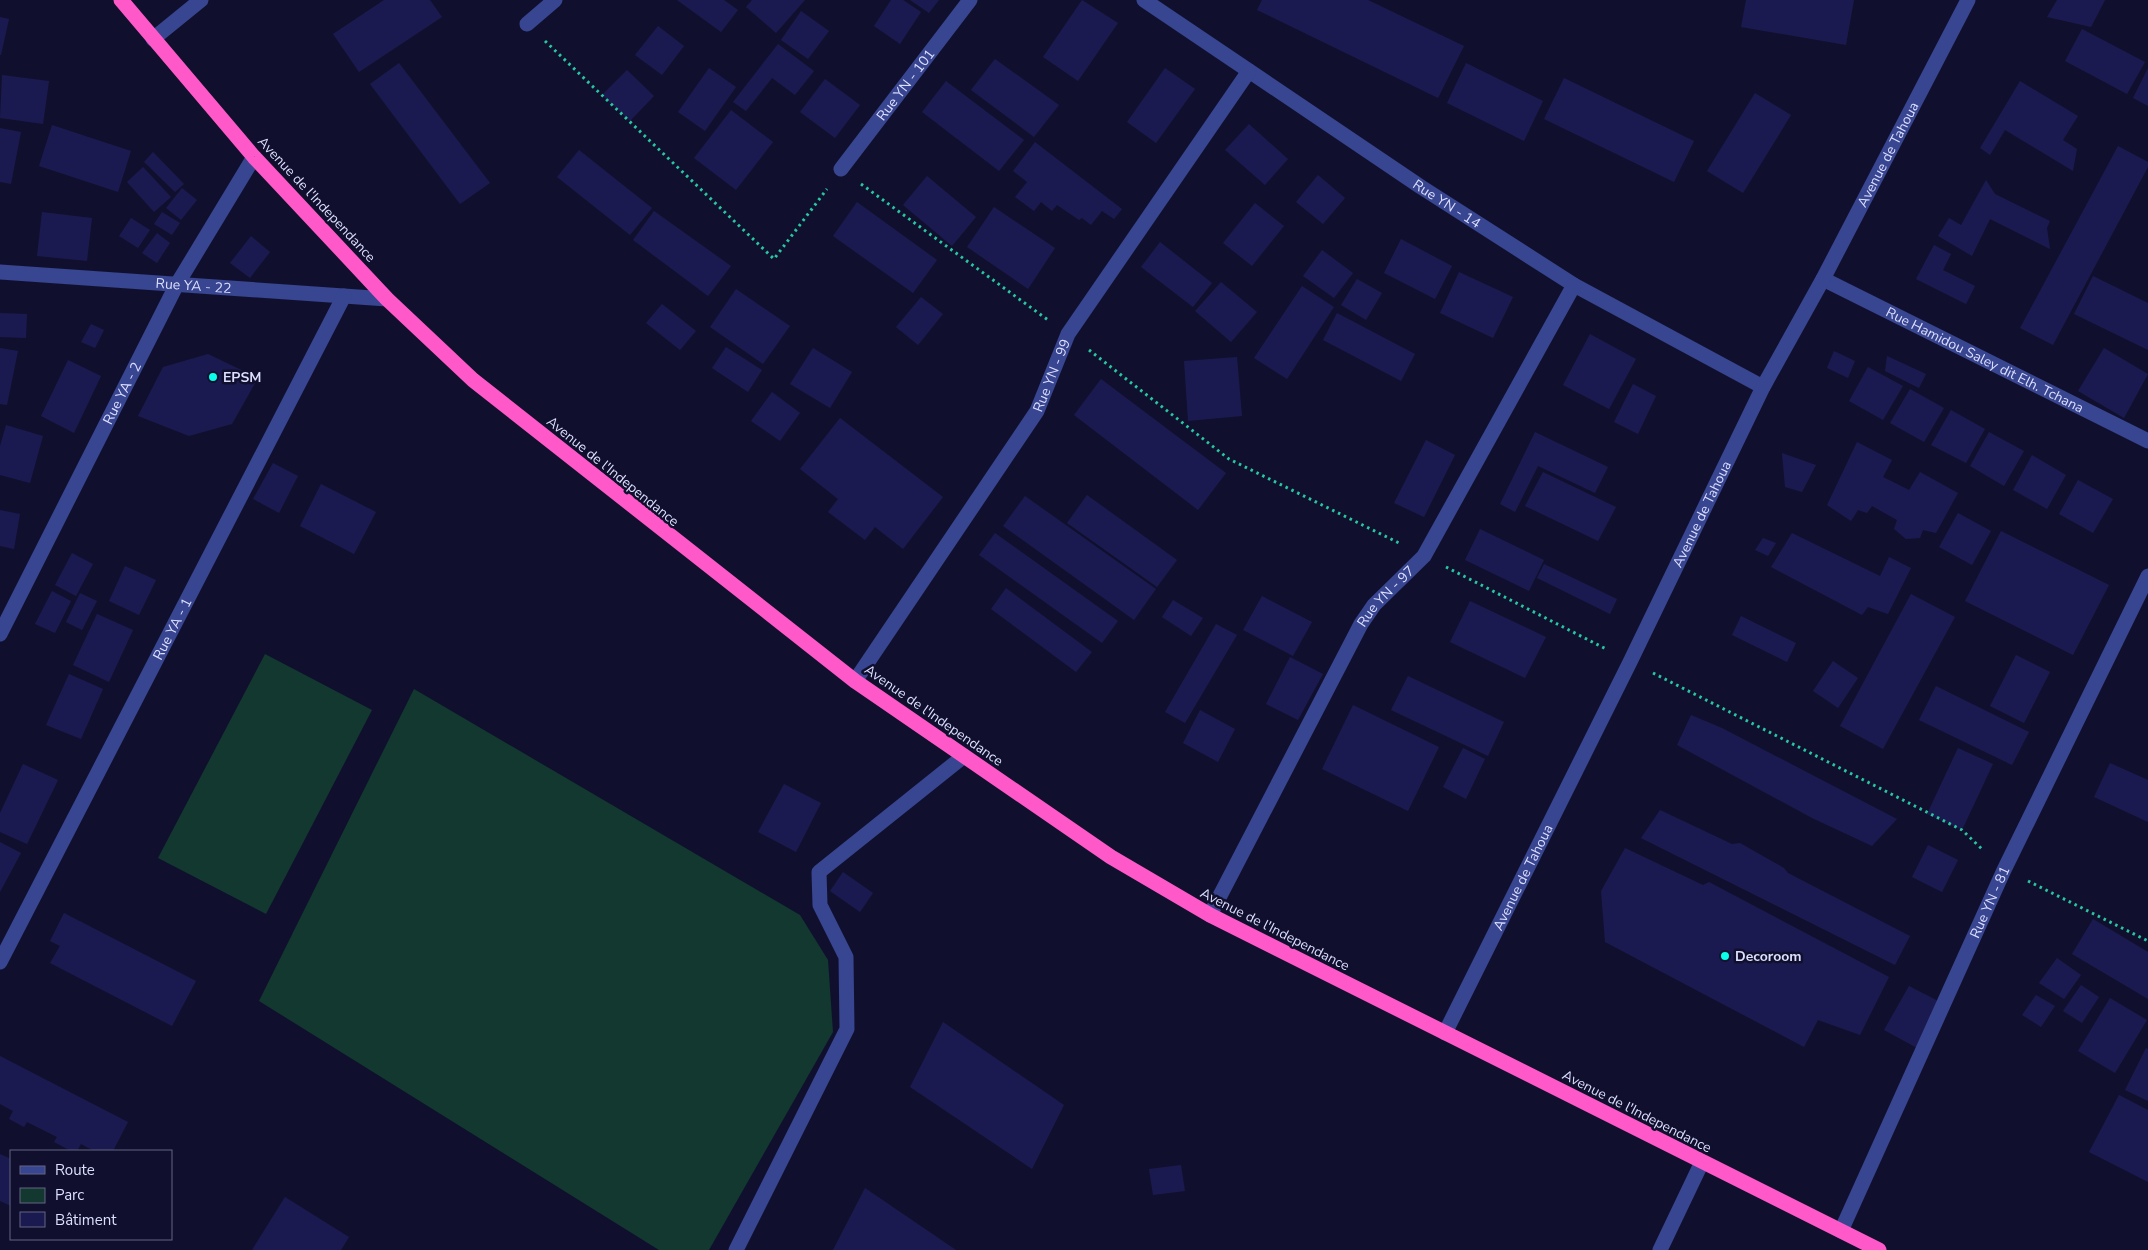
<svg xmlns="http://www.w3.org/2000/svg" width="2148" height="1250" viewBox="0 0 2148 1250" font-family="'Nunito Sans',sans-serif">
<rect width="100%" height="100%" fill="#10102e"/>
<g fill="#123830">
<path d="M265 654 372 710 266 914 158 858Z"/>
<path d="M414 689 800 915 828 960 833 1032 709 1250H659L259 1001Z"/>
</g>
<g fill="#1b1a50">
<path d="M384 0H430L442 17 359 72 333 34Z"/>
<path d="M677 0H724L738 10 721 32Z"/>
<path d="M752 0H805L776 33 746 7Z"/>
<path d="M891 0H903L921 12 900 44 874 26Z"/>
<path d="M910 0H939L929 13Z"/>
<path d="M1082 0 1118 23 1078 81 1043 57Z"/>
<path d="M1262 0H1368L1464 46 1438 98 1257 10Z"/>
<path d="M1746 0H1854L1846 45 1741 27Z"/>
<path d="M2057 0H2105L2091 27 2047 17Z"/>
<path d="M801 11 829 31 808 59 781 40Z"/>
<path d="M0 17 9 19 1 55H0Z"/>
<path d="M658 26 684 46 662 75 635 55Z"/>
<path d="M2082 29 2145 62 2127 94 2065 61Z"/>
<path d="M778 44 814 71 795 95 772 78 746 111 733 102Z"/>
<path d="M995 59 1059 105 1034 137 971 90Z"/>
<path d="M399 63 490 183 460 204 370 84Z"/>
<path d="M1466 63 1543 101 1524 141 1447 103Z"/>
<path d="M709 68 736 87 705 131 678 112Z"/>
<path d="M1165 68 1195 89 1156 143 1127 122Z"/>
<path d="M2148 68V106L2133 98Z"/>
<path d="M627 70 654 96 630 121 602 95Z"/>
<path d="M2 75 49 81 43 124 0 118Z"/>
<path d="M1564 78 1694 141 1674 182 1544 119Z"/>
<path d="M825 79 860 105 835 138 800 112Z"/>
<path d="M946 81 1024 140 999 171 922 112Z"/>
<path d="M2020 81 2078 116 2063 140 2077 149 2073 171 2005 130 1990 155 1980 148Z"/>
<path d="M1755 93 1791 115 1743 193 1707 171Z"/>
<path d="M731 110 773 142 736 190 694 158Z"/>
<path d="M1249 124 1288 159 1265 185 1225 150Z"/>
<path d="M52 125 131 151 118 192 39 166Z"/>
<path d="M0 128 21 132 11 184 0 182Z"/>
<path d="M1035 142 1122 209 1114 219 1102 211 1091 225 1082 218 1079 220 1057 205 1052 211 1041 202 1034 211 1015 197 1027 182 1013 171Z"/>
<path d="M2118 146 2148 162V167L2053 345 2020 328Z"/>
<path d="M579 150 652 208 630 235 557 177Z"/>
<path d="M153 152 184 184 175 192 144 162Z"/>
<path d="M143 167 171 197 154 212 127 182Z"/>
<path d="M1318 175 1345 198 1323 224 1296 202Z"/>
<path d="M927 176 976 217 952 246 903 205Z"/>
<path d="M1986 180 1995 194 2050 221 2047 228 2050 249 1990 219 1972 256 1938 236 1949 218 1961 225Z"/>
<path d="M182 188 197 200 181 220 166 208Z"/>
<path d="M857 202 937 260 913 293 833 236Z"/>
<path d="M1255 203 1284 226 1252 266 1223 243Z"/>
<path d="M994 207 1055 248 1028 289 967 247Z"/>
<path d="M654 211 731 266 708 296 633 240Z"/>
<path d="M42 212 92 218 87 261 37 256Z"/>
<path d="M162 212 180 223 172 235 154 224Z"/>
<path d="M131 218 150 230 138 248 119 236Z"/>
<path d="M157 233 170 243 157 263 142 253Z"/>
<path d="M251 236 270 252 250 278 230 263Z"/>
<path d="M1401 239 1452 266 1435 299 1384 273Z"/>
<path d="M1160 242 1212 283 1193 307 1141 267Z"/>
<path d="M1934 245 1951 254 1943 270 1975 286 1966 304 1916 279Z"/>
<path d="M1322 250 1353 273 1334 298 1303 276Z"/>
<path d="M1459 272 1513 297 1493 338 1440 313Z"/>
<path d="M2093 276 2148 303V350L2074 314Z"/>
<path d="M1357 279 1382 293 1366 320 1341 305Z"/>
<path d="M1221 282 1257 312 1231 342 1195 311Z"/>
<path d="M1302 286 1334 307 1287 379 1254 358Z"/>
<path d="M736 289 790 326 763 364 710 327Z"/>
<path d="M921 297 943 314 918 345 896 327Z"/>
<path d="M662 304 696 331 680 350 646 323Z"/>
<path d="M0 313 27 314 26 338 0 337Z"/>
<path d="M1337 313 1415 354 1401 381 1323 340Z"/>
<path d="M91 324 104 330 95 348 81 342Z"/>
<path d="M1590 334 1636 359 1609 409 1563 385Z"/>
<path d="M726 347 762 370 748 392 712 368Z"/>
<path d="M0 348 18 351 7 405 0 404Z"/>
<path d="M813 348 852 372 830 408 790 384Z"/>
<path d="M2104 348 2148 374 2124 418 2078 391Z"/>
<path d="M1834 351 1855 361 1848 378 1827 368Z"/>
<path d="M208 354 258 378 232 424 189 436 138 416 163 367Z"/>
<path d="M1887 356 1926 374 1919 388 1885 371Z"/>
<path d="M1237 357 1242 416 1188 421 1184 361Z"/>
<path d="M68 360 101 376 74 433 41 416Z"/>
<path d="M1868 367 1903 386 1883 420 1849 401Z"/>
<path d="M1101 379 1226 473 1198 510 1074 415Z"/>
<path d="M1633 384 1656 396 1638 434 1614 422Z"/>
<path d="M1910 389 1944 408 1924 442 1890 423Z"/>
<path d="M772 392 800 413 780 441 751 421Z"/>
<path d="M1951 410 1985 429 1966 463 1931 445Z"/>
<path d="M840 418 943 497 903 549 875 527 865 540 828 512 838 499 800 469Z"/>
<path d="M6 425 43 436 30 483 0 475V446Z"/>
<path d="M1535 432 1608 467 1595 493 1538 466 1515 512 1500 504Z"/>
<path d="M1989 432 2024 451 2004 486 1970 466Z"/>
<path d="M1426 440 1455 455 1424 517 1394 503Z"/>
<path d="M1857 442 1892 460 1883 477 1909 490 1920 472 1958 493 1936 533 1923 530 1920 538 1906 539 1894 529 1897 520 1872 506 1867 513 1858 510 1851 521 1827 505Z"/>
<path d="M1782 453 1816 465 1802 492 1785 487Z"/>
<path d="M2032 455 2066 475 2047 509 2013 490Z"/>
<path d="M273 463 298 476 279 513 253 499Z"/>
<path d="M1543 472 1616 507 1598 541 1525 506Z"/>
<path d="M2078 480 2113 499 2093 533 2059 514Z"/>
<path d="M321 484 376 512 354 554 300 526Z"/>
<path d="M1087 495 1177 560 1157 587 1067 523Z"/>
<path d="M1025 496 1156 589 1134 620 1003 526Z"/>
<path d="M0 510 20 514 14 549 0 546Z"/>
<path d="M1958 513 1991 531 1972 565 1939 547Z"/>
<path d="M1480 529 1544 560 1529 591 1465 560Z"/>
<path d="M2001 531 2109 585 2073 655 1965 601Z"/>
<path d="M995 533 1118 621 1102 643 979 555Z"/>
<path d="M1792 533 1880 576 1889 557 1911 568 1888 614 1868 607 1862 615 1771 567Z"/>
<path d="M1763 538 1776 543 1768 556 1755 550Z"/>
<path d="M72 553 93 564 76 596 55 585Z"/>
<path d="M1544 564 1617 599 1610 614 1537 578Z"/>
<path d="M125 566 156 580 139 615 109 601Z"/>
<path d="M1006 588 1092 652 1076 672 991 609Z"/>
<path d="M52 591 71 601 55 633 35 624Z"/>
<path d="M80 593 97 601 82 630 66 622Z"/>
<path d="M1911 594 1955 617 1883 749 1840 726Z"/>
<path d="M1262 596 1312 622 1293 656 1243 630Z"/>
<path d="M1173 600 1203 618 1191 636 1162 617Z"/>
<path d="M1470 601 1546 637 1525 678 1450 642Z"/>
<path d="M97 614 133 630 109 682 73 665Z"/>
<path d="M1741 616 1796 643 1787 662 1732 635Z"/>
<path d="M1216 624 1237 635 1185 723 1165 712Z"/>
<path d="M2016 655 2050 672 2024 723 1990 706Z"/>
<path d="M1290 657 1323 674 1298 720 1266 704Z"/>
<path d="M1833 661 1858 678 1838 708 1813 691Z"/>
<path d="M69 674 103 689 81 739 46 725Z"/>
<path d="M1408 676 1504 722 1488 756 1391 710Z"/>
<path d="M1936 686 2029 732 2012 765 1919 720Z"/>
<path d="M1353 705 1439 747 1408 811 1322 769Z"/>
<path d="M1200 710 1235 729 1218 762 1183 743Z"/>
<path d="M1691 715 1722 728 1897 819 1872 846 1812 818 1677 745Z"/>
<path d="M1463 748 1485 759 1466 799 1443 787Z"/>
<path d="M1958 748 1993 764 1962 830 1927 814Z"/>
<path d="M2110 763 2148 780V822L2094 797Z"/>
<path d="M23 764 58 780 27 844 0 832V813Z"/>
<path d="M784 784 821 803 796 852 758 832Z"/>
<path d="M1660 810 1732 844 1740 843 1784 868 1788 873 1910 936 1895 965 1641 838Z"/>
<path d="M0 842 21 853 0 892Z"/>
<path d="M1928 845 1958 860 1942 892 1912 877Z"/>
<path d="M1625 848 1703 885 1709 882 1889 977 1860 1035 1818 1020 1804 1047 1605 942 1601 891Z"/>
<path d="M843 872 873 893 860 912 830 891Z"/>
<path d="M64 913 196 981 172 1026 50 963 60 946 50 941Z"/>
<path d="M2093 919 2148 952V999L2072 954Z"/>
<path d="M2057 958 2081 975 2064 999 2039 983Z"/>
<path d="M2081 985 2099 997 2082 1023 2063 1011Z"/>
<path d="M1909 986 1942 1003 1917 1048 1884 1030Z"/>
<path d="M2036 995 2055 1006 2041 1027 2022 1015Z"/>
<path d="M2110 998 2147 1020 2115 1073 2078 1051Z"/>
<path d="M943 1022 1064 1105 1032 1169 910 1087Z"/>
<path d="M2146 1048 2148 1049V1101L2125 1090Z"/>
<path d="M0 1056 128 1122 113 1151H94L81 1144 77 1151H71L54 1142 57 1137 27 1122 24 1127 9 1119 13 1111 0 1104Z"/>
<path d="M2119 1095 2148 1110V1182L2089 1152Z"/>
<path d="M0 1154 11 1159V1206L0 1201Z"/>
<path d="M1181 1165 1185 1191 1153 1195 1149 1169Z"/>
<path d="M865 1188 956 1250H833Z"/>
<path d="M285 1197 349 1237 341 1250H252Z"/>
</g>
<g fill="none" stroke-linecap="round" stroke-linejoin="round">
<g stroke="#28c7a0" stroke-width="3" stroke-dasharray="2.5 4" stroke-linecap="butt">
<path d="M545 41 774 259 827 189"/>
<path d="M861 184 1048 320"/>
<path d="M1089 350 1229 459 1401 544"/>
<path d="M1446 567 1608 650"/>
<path d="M1653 673 1962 830 1984 851"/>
<path d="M2028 881 2148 941"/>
</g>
<g stroke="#384590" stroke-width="15">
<path id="s1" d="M1144 0 1421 187 1574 285 1763 387"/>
<path d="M527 24 555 0"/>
<path d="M153 39 201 0"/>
<path id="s2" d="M841 169 970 0"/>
<path id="s3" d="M0 272 387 299"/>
<path id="s4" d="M1823 279 2148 441"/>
<path id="s5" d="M0 634 176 286 254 157"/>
<path id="s6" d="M855 681 1037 411 1068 334 1249 71"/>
<path id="s7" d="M1210 915 1361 624 1374 605 1424 556 1574 285"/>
<path id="s8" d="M0 962 344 296"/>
<path id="s9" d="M1445 1033 1630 662 1763 387 1823 279 1968 0"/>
<path id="s10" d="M1841 1231 2004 870 2148 576"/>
<path d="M736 1250 847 1029 846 957 820 905 819 872 964 756"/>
<path d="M1660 1250 1702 1162"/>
</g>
<path stroke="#ff58c8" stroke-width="15" d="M121 0 254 157 387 299 473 380 855 681 1111 857 1210 915 1879 1250"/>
</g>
<g fill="#09ffe9" stroke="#10102e" stroke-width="2">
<circle cx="213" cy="377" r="5"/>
<circle cx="1725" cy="956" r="5"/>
</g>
<g text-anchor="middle" stroke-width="5" stroke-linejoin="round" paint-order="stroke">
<g font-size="14" fill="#dddfff" stroke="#10102e">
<text dy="5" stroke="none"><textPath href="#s2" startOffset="106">Rue YN - 101</textPath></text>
<text dy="5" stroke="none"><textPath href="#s9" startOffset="984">Avenue de Tahoua</textPath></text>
<text transform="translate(317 199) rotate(47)" y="5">Avenue de l'Independance</text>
<text dy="5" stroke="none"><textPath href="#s1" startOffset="365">Rue YN - 14</textPath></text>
<text dy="5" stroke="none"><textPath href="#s3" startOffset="194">Rue YA - 22</textPath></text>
<text dy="5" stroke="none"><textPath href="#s4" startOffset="181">Rue Hamidou Saley dit Elh. Tchana</textPath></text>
<text dy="5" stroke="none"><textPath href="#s6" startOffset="364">Rue YN - 99</textPath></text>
<text dy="5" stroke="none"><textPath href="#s5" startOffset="270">Rue YA - 2</textPath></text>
<text transform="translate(613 471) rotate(39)" y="5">Avenue de l'Independance</text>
<text dy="5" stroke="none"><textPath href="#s9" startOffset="579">Avenue de Tahoua</textPath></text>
<text dy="5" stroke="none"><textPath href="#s7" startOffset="365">Rue YN - 97</textPath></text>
<text dy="5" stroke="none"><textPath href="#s8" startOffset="375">Rue YA - 1</textPath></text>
<text transform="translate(934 715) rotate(35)" y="5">Avenue de l'Independance</text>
<text dy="5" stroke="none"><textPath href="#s9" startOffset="174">Avenue de Tahoua</textPath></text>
<text dy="5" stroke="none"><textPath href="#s10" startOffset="361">Rue YN - 81</textPath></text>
<text transform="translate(1275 929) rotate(27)" y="5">Avenue de l'Independance</text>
<text transform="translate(1637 1111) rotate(27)" y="5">Avenue de l'Independance</text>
</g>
<g font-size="14" font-weight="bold" fill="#dddfff" stroke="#10102e" text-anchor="start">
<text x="223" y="382">EPSM</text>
<text x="1735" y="961">Decoroom</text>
</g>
</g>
<rect x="10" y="1150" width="162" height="90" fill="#10102e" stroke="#626382"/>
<rect x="20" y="1166" width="25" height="8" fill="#384590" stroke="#626382"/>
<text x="55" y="1175" font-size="15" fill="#dddfff">Route</text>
<rect x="20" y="1188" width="25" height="15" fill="#123830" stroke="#626382"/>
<text x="55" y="1200" font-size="15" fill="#dddfff">Parc</text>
<rect x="20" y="1212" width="25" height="15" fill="#1b1a50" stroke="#626382"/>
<text x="55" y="1225" font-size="15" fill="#dddfff">Bâtiment</text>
</svg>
